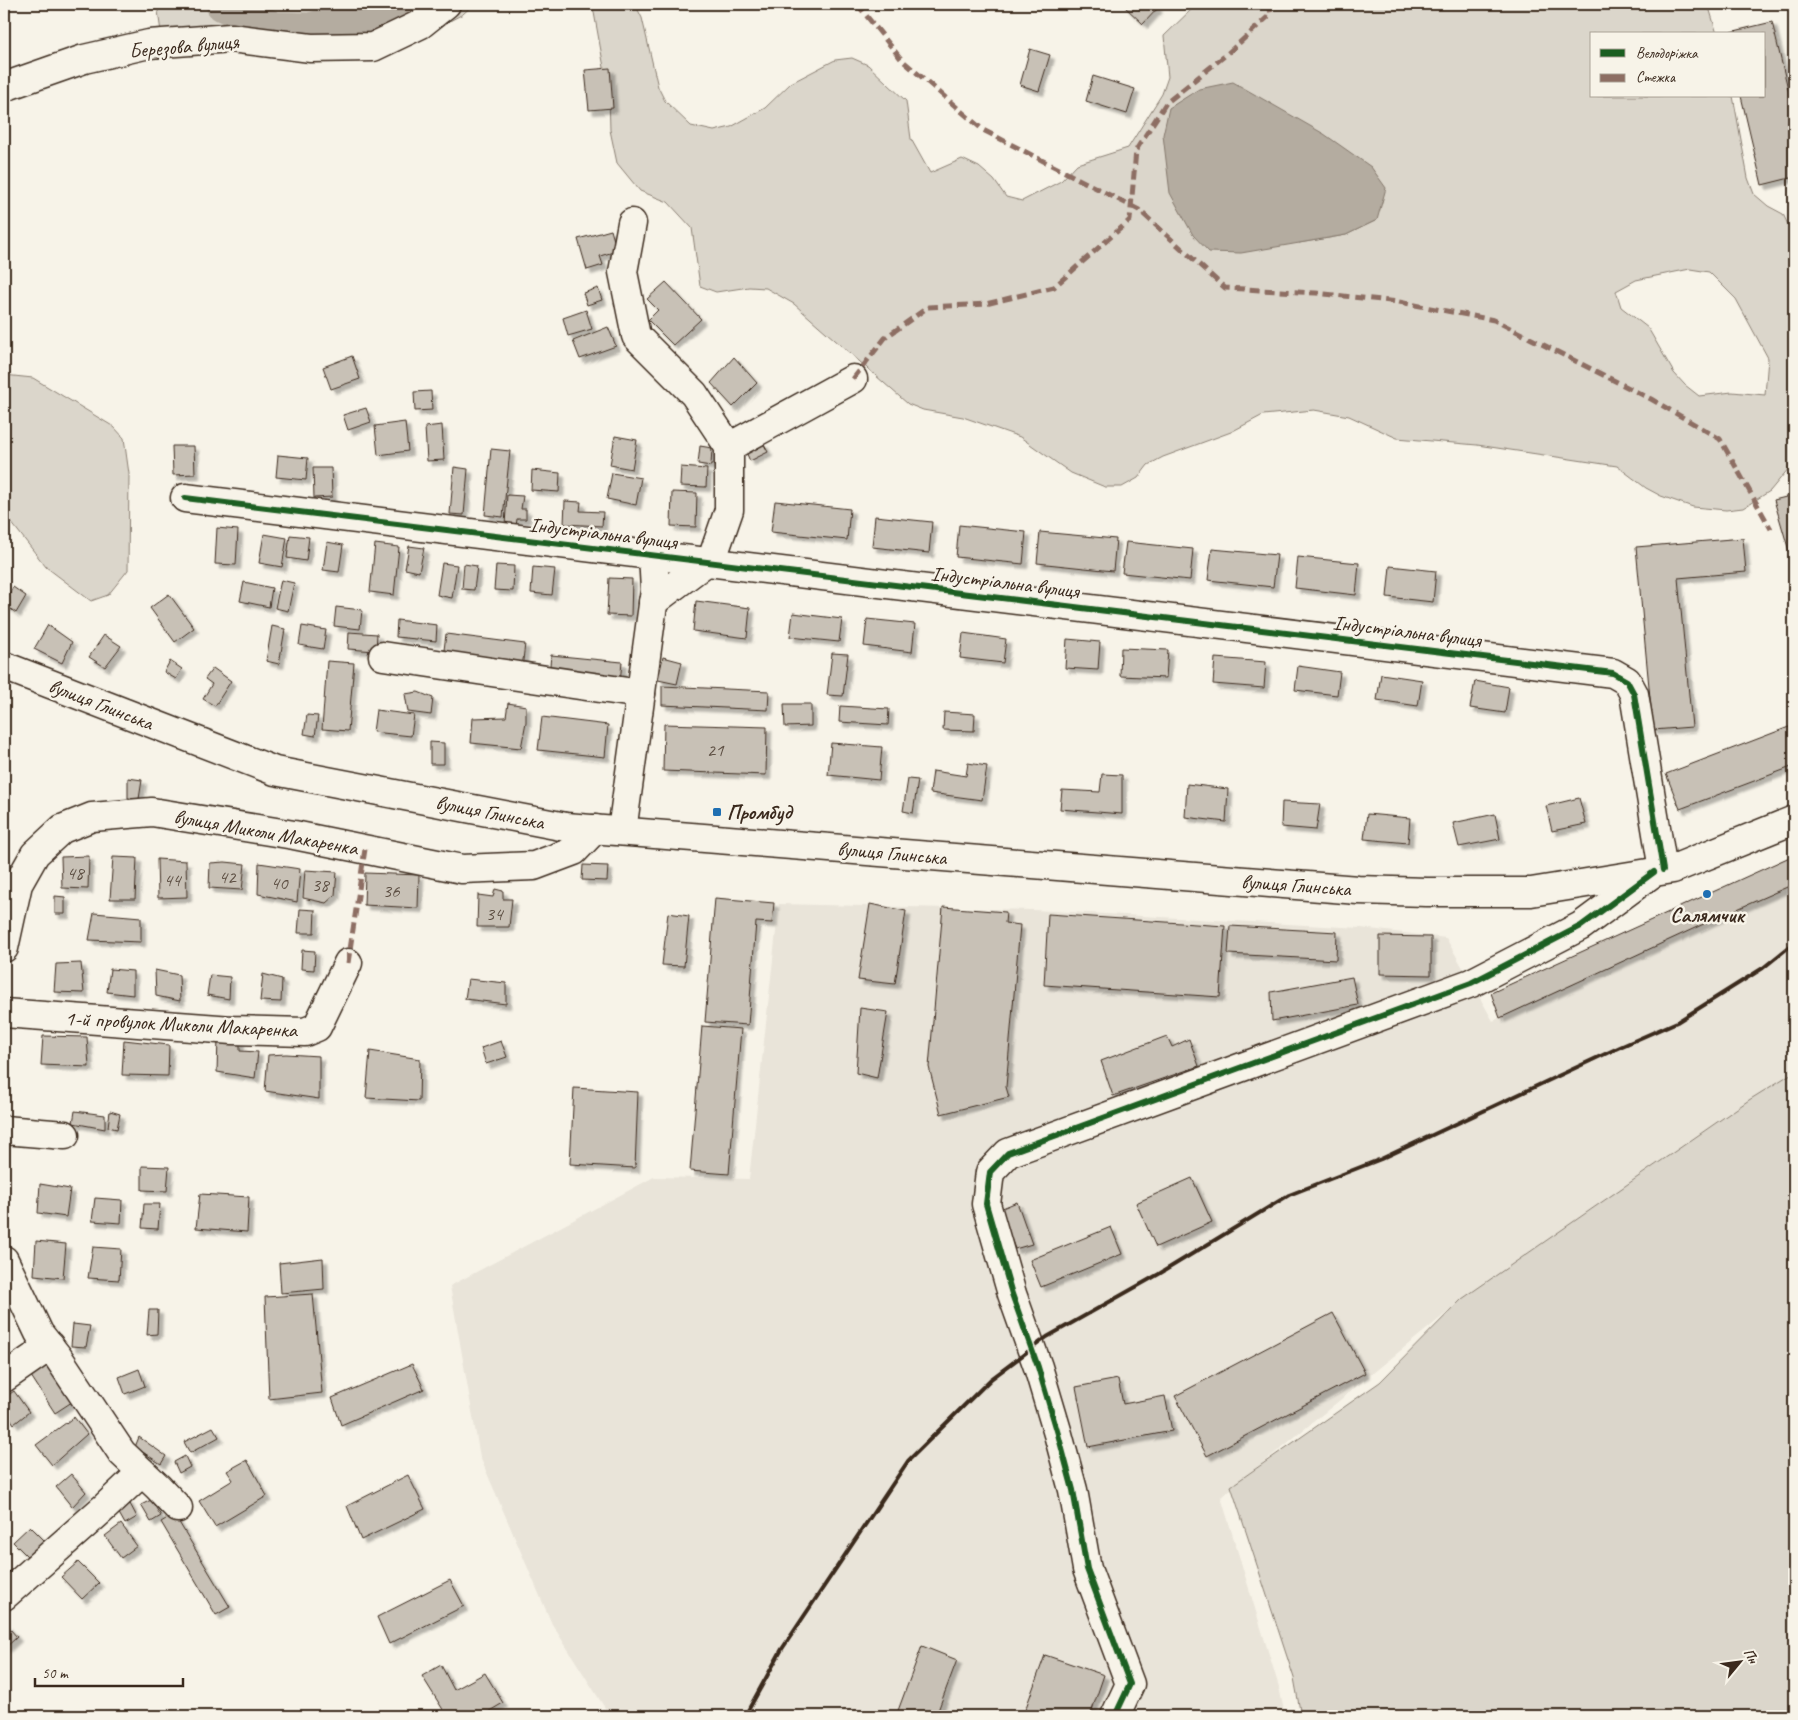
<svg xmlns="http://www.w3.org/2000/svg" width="1798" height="1720" viewBox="0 0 1798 1720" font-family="Caveat,sans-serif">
<defs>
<filter id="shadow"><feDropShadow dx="4.5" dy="4.5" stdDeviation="1" flood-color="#0004"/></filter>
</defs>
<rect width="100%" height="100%" fill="#f7f3e8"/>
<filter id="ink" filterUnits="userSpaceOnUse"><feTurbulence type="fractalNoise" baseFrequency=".02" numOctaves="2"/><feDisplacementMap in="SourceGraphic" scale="10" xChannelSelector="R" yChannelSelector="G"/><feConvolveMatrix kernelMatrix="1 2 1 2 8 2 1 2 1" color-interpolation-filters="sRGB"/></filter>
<g filter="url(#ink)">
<path fill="#e9e4d9" d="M1794 856V1081L1454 1307 1221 1497 1279 1687 1285 1716H610L552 1624 480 1457 450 1286 654 1177 749 1179 779 904 1033 910 1361 928 1446 938 1493 1021 1667 928Z"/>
<g fill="#dbd6cb" stroke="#8b8074" fill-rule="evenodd">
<path d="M157 4H474L463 14 427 33 164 53Z"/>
<path d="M596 4H635L642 18 658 87 665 101 691 126 714 131 731 127 765 108 791 83 835 60 852 58 868 65 906 101 911 139 930 173 962 159 979 167 994 180 1006 197 1022 201 1061 181 1077 164 1128 148 1162 94 1168 77 1164 36 1197 4H1708L1717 34H1592V96H1733L1748 178 1754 194 1768 206 1783 214 1790 229 1794 249V462L1770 491 1743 508 1726 510 1693 507 1661 496 1646 488 1617 466 1477 445 1397 438 1349 416 1314 410 1263 415 1231 432 1163 457 1148 465 1138 478 1122 487H1105L1071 473 1020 437 963 417 923 410 908 404 794 304 766 288 749 287 716 292 700 286 692 228 668 202 640 191 617 163 610 130 609 95 593 7ZM1377 220 1346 235 1299 243ZM1690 269 1709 272 1736 299 1768 358 1765 395 1732 392 1699 396 1685 385 1674 373 1648 328 1621 307 1616 291 1636 280Z"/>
<path d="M4 375 33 378 114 427 124 438 129 474 128 570 108 595 91 601 46 567 4 513Z"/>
<path d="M1794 1072V1716H1301L1294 1678 1231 1486 1380 1382 1462 1299 1749 1100Z"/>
</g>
<path fill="#b4aca0" stroke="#84786c" d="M1233 82 1324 134 1371 167 1386 188 1377 220 1346 235 1241 253 1209 252 1193 235 1170 193 1163 135 1169 108 1199 89Z"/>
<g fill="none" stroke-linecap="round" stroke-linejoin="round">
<path stroke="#b4aca0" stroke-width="35" d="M223 4 274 29 309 30 391 11 399 4"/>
</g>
<g fill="#c8c1b6" stroke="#3b2a1e" filter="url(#shadow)">
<path d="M1127 4H1153L1158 8 1143 24 1124 6Z"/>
<path d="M1772 22 1794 114V177L1762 185 1741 96H1764V34L1726 33Z"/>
<path d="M1030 49 1050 55 1039 91 1020 85Z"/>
<path d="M610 68 613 108 589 110 585 70Z"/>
<path d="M1093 76 1135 89 1127 114 1086 101Z"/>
<path d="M611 230 617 251 600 256 603 265 587 270 578 239Z"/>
<path d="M666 282 701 319 673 345 648 320 658 310 647 299Z"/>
<path d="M598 288 602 300 587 305 583 293Z"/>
<path d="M586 310 592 329 568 336 563 318Z"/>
<path d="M608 327 616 346 580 359 573 341Z"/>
<path d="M352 356 360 379 331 389 323 367Z"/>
<path d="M734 357 757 383 733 407 711 383Z"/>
<path d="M431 391 432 410 415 411 414 392Z"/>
<path d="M366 408 371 422 348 430 343 415Z"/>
<path d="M405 422 408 451 378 455 375 426Z"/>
<path d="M442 425 444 460 427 461 425 427Z"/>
<path d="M615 436 637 440 632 469 610 465Z"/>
<path d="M763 443 768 452 750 461 746 452Z"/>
<path d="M172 446H194L195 474 173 475Z"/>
<path d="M700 446 712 448 711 466 698 464Z"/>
<path d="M491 449 510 451 503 517 485 515Z"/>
<path d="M278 455 308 458 306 480 276 477Z"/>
<path d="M454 467 468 469 464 515 450 514Z"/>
<path d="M681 467 707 469 706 487 680 486Z"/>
<path d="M313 468H331L332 497 314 498Z"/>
<path d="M532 470 560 473 559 492 531 490Z"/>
<path d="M612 473 641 478 636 505 607 499Z"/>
<path d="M672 492 697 493 696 527 671 526Z"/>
<path d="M507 495 523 496 521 509H526V519H517L516 526 505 525Z"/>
<path d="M1794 495V568L1774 500Z"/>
<path d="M565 501 581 502 580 511 603 512 602 526 564 524Z"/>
<path d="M775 501 850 509 847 540 771 532Z"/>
<path d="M875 516 932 522 929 553 872 547Z"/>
<path d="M959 525 1026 532 1023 564 956 557Z"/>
<path d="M217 528 238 530 236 565 215 564Z"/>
<path d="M1040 532 1116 539 1113 571 1037 563Z"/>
<path d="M264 534 287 538 282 567 259 563Z"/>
<path d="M290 535 309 537 306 561 287 558Z"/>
<path d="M1743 538 1746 572 1678 578 1692 727 1653 730 1636 547Z"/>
<path d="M327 542 343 545 339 572 323 570Z"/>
<path d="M1126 542 1193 549 1190 580 1122 573Z"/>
<path d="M375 544 399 547 394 595 370 592Z"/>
<path d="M409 546 424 548 419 572 405 569Z"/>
<path d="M1212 549 1277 555 1273 587 1208 580Z"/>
<path d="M1298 557 1359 563 1356 595 1295 588Z"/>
<path d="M442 563 457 565 452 598 437 595Z"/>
<path d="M464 564 477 566 474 590 462 589Z"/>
<path d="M496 565 514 566 513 591 494 590Z"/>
<path d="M1390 566 1436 571 1433 602 1387 597Z"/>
<path d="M533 567 555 569 552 595 531 593Z"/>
<path d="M609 578 632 579 631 616 607 615Z"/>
<path d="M281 580 294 583 288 611 275 608Z"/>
<path d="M244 582 272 588 269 607 240 601Z"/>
<path d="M13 587 26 596 16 613 4 604Z"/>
<path d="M169 594 194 628 175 642 150 608Z"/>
<path d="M696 601 750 608 747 638 693 631Z"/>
<path d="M336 607 362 610 360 629 334 626Z"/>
<path d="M793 613 842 619 839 642 790 637Z"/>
<path d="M867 619 915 624 912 652 864 646Z"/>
<path d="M397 620 437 625 436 641 396 637Z"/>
<path d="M48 625 72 642 62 663 34 649Z"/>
<path d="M272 626 285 629 279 664 266 661Z"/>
<path d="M302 626 326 630 323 649 299 645Z"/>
<path d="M349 632 377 634 376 651 348 649Z"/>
<path d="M963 633 1006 639 1003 663 960 658Z"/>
<path d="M446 634 525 644 522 668 443 658Z"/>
<path d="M104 635 121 646 105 667 89 657Z"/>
<path d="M1067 639 1100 642 1098 670 1065 668Z"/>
<path d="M1121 648 1168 650 1166 678 1120 676Z"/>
<path d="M832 653 848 654 843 696 827 695Z"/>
<path d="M551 655 622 662 620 683 549 676Z"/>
<path d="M663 657 682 662 677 684 658 680Z"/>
<path d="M1215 658 1266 662 1264 688 1213 684Z"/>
<path d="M170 661 182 669 176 679 164 672Z"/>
<path d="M327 661 354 663 348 731 322 729Z"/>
<path d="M1298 666 1340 672 1337 695 1295 690Z"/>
<path d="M213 668 231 681 215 706 203 699 212 684 205 679Z"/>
<path d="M1381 674 1422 680 1418 706 1377 700Z"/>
<path d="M1475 681 1509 687 1505 713 1470 708Z"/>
<path d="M662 686 769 691 768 710 662 705Z"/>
<path d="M418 692 433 698 431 715 408 712 405 694Z"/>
<path d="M508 703 526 706V722L521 748 471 743 473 718 506 717Z"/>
<path d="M784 704H811V726L785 727Z"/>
<path d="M840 706 889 709 888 725 839 722Z"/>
<path d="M376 710 414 715 411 736 373 732Z"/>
<path d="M944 712 975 714 974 731 943 730Z"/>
<path d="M307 715 318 716 315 736 304 734Z"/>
<path d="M542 717 608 725 605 757 538 750Z"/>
<path d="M664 724 767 727 766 775 663 771Z"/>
<path d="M1794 725V766L1680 809 1666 774Z"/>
<path d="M430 742 444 743V764H430Z"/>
<path d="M831 743 882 747 879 780 828 775Z"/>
<path d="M968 763 987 766 982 800 930 793 933 771 966 776Z"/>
<path d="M1102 774 1122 775V814L1060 809 1062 790 1100 792Z"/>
<path d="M128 778 142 780 139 799 128 798Z"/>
<path d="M908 779 918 780 913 813 903 811Z"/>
<path d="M1187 784 1228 789 1226 822 1185 817Z"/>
<path d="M1579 798 1586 824 1552 831 1546 806Z"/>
<path d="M1282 802 1320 804 1316 830 1281 827Z"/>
<path d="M1367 814 1410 818 1408 843 1364 839Z"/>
<path d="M1495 814 1500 839 1459 847 1453 823Z"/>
<path d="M1794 855V884L1708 922 1500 1018 1491 993Z"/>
<path d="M89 856 88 889 62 888 61 857Z"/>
<path d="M113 857 137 858 135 899H110Z"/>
<path d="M157 859 186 861 187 897 158 898Z"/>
<path d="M225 862 245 864 242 890 209 888 210 863Z"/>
<path d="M259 863 300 869 297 902 258 894Z"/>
<path d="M583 865 608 866 607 881 582 880Z"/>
<path d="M305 870 337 872 335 895 326 903 303 898Z"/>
<path d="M365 873 419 875 418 908 364 905Z"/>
<path d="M495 889 503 891V899H512L509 927H477L478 895 493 897Z"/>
<path d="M55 896 65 897V914H55Z"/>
<path d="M715 898 774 903 772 923 756 922 748 1025 705 1022Z"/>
<path d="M870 904 906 911 895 984 858 980Z"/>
<path d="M943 907 1006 912 1005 923 1020 925 1006 1087 1009 1097 941 1114 929 1067Z"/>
<path d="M300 909 315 910 314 933H298Z"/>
<path d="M94 913 141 917V942L89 940Z"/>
<path d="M668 913 689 916 684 966 662 965Z"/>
<path d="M1048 914 1225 926 1220 997 1044 985Z"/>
<path d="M1230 926 1337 932 1336 960 1228 954Z"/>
<path d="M1380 936 1431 937V975L1380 974Z"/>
<path d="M302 950 315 951 314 970 301 969Z"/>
<path d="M81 963 84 993 54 992 56 964Z"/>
<path d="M110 969 133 971V995L107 992Z"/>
<path d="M155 970 179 975 180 1001 156 996Z"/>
<path d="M263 974 282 979 281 1002 260 1001Z"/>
<path d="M210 975 230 977 229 999 207 995Z"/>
<path d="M1352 977 1358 1005 1272 1021 1271 992Z"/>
<path d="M468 979 506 983V1004L465 999Z"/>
<path d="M860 1008 888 1012 877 1078 856 1073Z"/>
<path d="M702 1026 741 1029 729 1174 690 1171Z"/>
<path d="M43 1036 87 1037 89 1067 41 1065Z"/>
<path d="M1167 1036 1172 1047 1189 1039 1199 1066 1113 1096 1101 1061Z"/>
<path d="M218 1038H240V1051L258 1052 255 1078 217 1072Z"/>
<path d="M124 1040 169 1045 168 1076 122 1075Z"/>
<path d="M501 1041 507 1057 486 1064 481 1048Z"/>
<path d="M370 1051 420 1059 419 1101 366 1098Z"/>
<path d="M286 1054 319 1056V1099L265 1091 268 1055Z"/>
<path d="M574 1088 638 1092 635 1168 570 1164Z"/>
<path d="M75 1111 105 1115V1129L73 1123Z"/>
<path d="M110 1111 120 1114 117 1129 108 1127Z"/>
<path d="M142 1166 169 1167 167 1191 142 1190Z"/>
<path d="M1192 1178 1212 1222 1156 1247 1136 1203Z"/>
<path d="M40 1184 70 1189 66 1217 38 1213Z"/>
<path d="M200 1194 249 1197 247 1232 196 1228Z"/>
<path d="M95 1198 122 1200 121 1223 92 1221Z"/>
<path d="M1017 1202 1032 1244 1015 1249 1000 1209Z"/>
<path d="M144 1204H160L158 1229 142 1228Z"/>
<path d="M1111 1227 1122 1254 1041 1287 1030 1260Z"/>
<path d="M36 1241 66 1244 63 1278 34 1275Z"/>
<path d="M93 1247 121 1249 119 1280 88 1278Z"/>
<path d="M323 1258 324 1289 281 1293 279 1263Z"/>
<path d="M313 1294 322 1393 269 1399 265 1297Z"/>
<path d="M149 1310H158L157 1334 147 1335Z"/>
<path d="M1333 1313 1365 1373 1207 1456 1175 1396Z"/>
<path d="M73 1324 90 1326 86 1347 71 1346Z"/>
<path d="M55 1361 78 1398 55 1413 31 1376Z"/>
<path d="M412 1364 424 1389 341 1425 332 1398Z"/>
<path d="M139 1369 145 1386 125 1394 119 1377Z"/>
<path d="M1118 1379 1123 1404 1165 1396 1172 1431 1088 1447 1076 1387Z"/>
<path d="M14 1391 29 1412 14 1424 4 1409V1398Z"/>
<path d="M74 1417 87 1434 52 1465 36 1445Z"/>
<path d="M213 1427 219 1437 190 1453 184 1442Z"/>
<path d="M139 1437 166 1456 161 1464 135 1447Z"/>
<path d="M185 1456 190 1467 179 1473 174 1462Z"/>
<path d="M247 1460 267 1496 215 1527 199 1501 233 1480 227 1471Z"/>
<path d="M71 1474 86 1492 72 1507 56 1487Z"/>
<path d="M408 1475 425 1509 361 1540 347 1506Z"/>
<path d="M128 1500 137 1517 125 1524 116 1508Z"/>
<path d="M151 1500 161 1516 151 1522 141 1505Z"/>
<path d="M174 1514 230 1607 216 1615 161 1522Z"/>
<path d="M121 1524 137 1546 121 1558 105 1536Z"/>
<path d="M30 1526 47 1543 30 1559 13 1542Z"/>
<path d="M78 1562 99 1583 82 1599 61 1577Z"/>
<path d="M450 1580 464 1606 389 1644 377 1617Z"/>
<path d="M4 1622 17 1637 4 1649Z"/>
<path d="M922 1646 957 1660 936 1716H896Z"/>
<path d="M1045 1655 1104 1675 1090 1716H1023Z"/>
<path d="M441 1665 454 1690 485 1673 503 1703 481 1716H447L422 1676Z"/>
</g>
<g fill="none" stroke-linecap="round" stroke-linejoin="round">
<defs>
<g id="minor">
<path d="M4 87 84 59 149 44 231 38 311 48 373 47 421 24 446 4"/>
<path d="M632 223 623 272 636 336 694 394 729 447V510L711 562"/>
<path d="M729 447 853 379"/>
<path d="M185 498 1613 673 1627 681 1634 694 1663 870"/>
<path d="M653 602 706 562"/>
<path d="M383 656 641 694"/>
<path d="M622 831 655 590 653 555"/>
<path d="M4 948 18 884 35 854 62 829 92 817 152 812 294 835 462 869 534 866 574 851 595 829"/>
<path d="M4 1013 232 1030 305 1032 317 1027 348 963"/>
<path d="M4 1130 65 1135"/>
<path d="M4 1260 39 1333 58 1357 122 1453 158 1487 178 1508"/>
<path d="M4 1378 50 1346"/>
<path d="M4 1596 106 1506 142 1472"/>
<path d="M1115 1716 1130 1684 1087 1569 1073 1490 1058 1434 1038 1367 1012 1294 986 1204 990 1172 1008 1153 1471 983 1581 926 1654 872"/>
</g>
<path id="major" d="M4 666 275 771 566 827 1358 890 1427 892H1531L1673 869 1794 820"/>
</defs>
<use href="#minor" stroke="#3b2a1e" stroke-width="31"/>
<use href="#major" stroke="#3b2a1e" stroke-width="31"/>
<use href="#minor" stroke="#f7f3e8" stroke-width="28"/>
<use href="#major" stroke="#f7f3e8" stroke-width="28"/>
<path stroke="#3b2a1e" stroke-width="4" d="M745 1716 782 1649 908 1461 991 1379 1047 1337 1159 1274 1289 1195 1381 1159 1620 1047 1677 1022 1763 968 1794 943"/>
<g stroke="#8d6e63" stroke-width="5" stroke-dasharray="10 5" stroke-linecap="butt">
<path d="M857 4 902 60 983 130 1139 210 1225 288 1316 293 1399 302 1494 320 1651 399 1720 439 1771 529"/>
<path d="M853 379 885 338 928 307 986 304 1054 287 1130 220 1136 150 1166 103 1227 54 1271 14 1269 4"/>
<path d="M348 963 365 849"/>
</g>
<defs>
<g id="cycleway">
<path d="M185 498 1613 673 1627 681 1634 694 1663 870"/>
<path d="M1115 1716 1130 1684 1087 1569 1073 1490 1058 1434 1038 1367 1012 1294 986 1204 990 1172 1008 1153 1471 983 1581 926 1654 872"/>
</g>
</defs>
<use href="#cycleway" stroke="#f7f3e8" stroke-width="9"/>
<use href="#cycleway" stroke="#1b5e20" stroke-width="6"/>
</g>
</g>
<g fill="#1f6fb2" stroke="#f7f3e8" stroke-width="2">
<rect x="712" y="807" width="10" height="10" rx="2.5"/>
<circle cx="1707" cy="894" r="5"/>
</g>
<g text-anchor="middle" stroke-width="5" stroke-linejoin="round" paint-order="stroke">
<g font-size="19" fill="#5e5044">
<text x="715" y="756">21</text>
<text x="75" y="879">48</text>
<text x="227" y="883">42</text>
<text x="172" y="886">44</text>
<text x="279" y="889">40</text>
<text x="320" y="891">38</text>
<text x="391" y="897">36</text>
<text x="494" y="920">34</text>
</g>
<g font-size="21" fill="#3b2a1e" stroke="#f7f3e8">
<text transform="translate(184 46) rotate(-5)" y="7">Березова вулиця</text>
<text transform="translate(603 533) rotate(7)" y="7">Індустріальна вулиця</text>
<text transform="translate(1005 582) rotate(7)" y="7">Індустріальна вулиця</text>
<text transform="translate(1407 631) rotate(7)" y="7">Індустріальна вулиця</text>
<text transform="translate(101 704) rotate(21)" y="7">вулиця Глинська</text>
<text transform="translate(490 812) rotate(11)" y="7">вулиця Глинська</text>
<text transform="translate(266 832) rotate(10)" y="7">вулиця Миколи Макаренка</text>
<text transform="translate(892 853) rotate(5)" y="7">вулиця Глинська</text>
<text transform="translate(1296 885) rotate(4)" y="7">вулиця Глинська</text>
<text transform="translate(181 1024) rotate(3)" y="7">1-й провулок Миколи Макаренка</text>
</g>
<g font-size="21" font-weight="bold" fill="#3b2a1e" stroke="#f7f3e8" text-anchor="start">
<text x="727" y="819">Промбуд</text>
<text x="1707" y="922" text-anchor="middle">Салямчик</text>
</g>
</g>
<rect width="1798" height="1720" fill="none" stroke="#f7f3e8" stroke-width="20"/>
<rect x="10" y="10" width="1778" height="1700" fill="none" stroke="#3b2a1e" stroke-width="2" filter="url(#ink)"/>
<rect x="1590" y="32" width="175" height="65" fill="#f7f3e8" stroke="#aca397"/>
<rect x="1600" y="49" width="25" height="8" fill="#1b5e20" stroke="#aca397"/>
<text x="1636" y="58" font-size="15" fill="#3b2a1e">Велодоріжка</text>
<rect x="1600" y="74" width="25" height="8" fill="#8d6e63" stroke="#aca397"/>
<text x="1636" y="82" font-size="15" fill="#3b2a1e">Стежка</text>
<g transform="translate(1740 1662) rotate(61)" stroke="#f7f3e8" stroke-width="4" paint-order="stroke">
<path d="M0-4L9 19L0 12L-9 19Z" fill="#3b2a1e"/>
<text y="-8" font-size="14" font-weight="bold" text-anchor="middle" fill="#3b2a1e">Пн</text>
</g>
<path d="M35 1678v8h148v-8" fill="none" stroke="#3b2a1e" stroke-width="2.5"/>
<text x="42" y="1678" font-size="15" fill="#3b2a1e" stroke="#f7f3e8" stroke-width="4" paint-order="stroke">50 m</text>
</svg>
